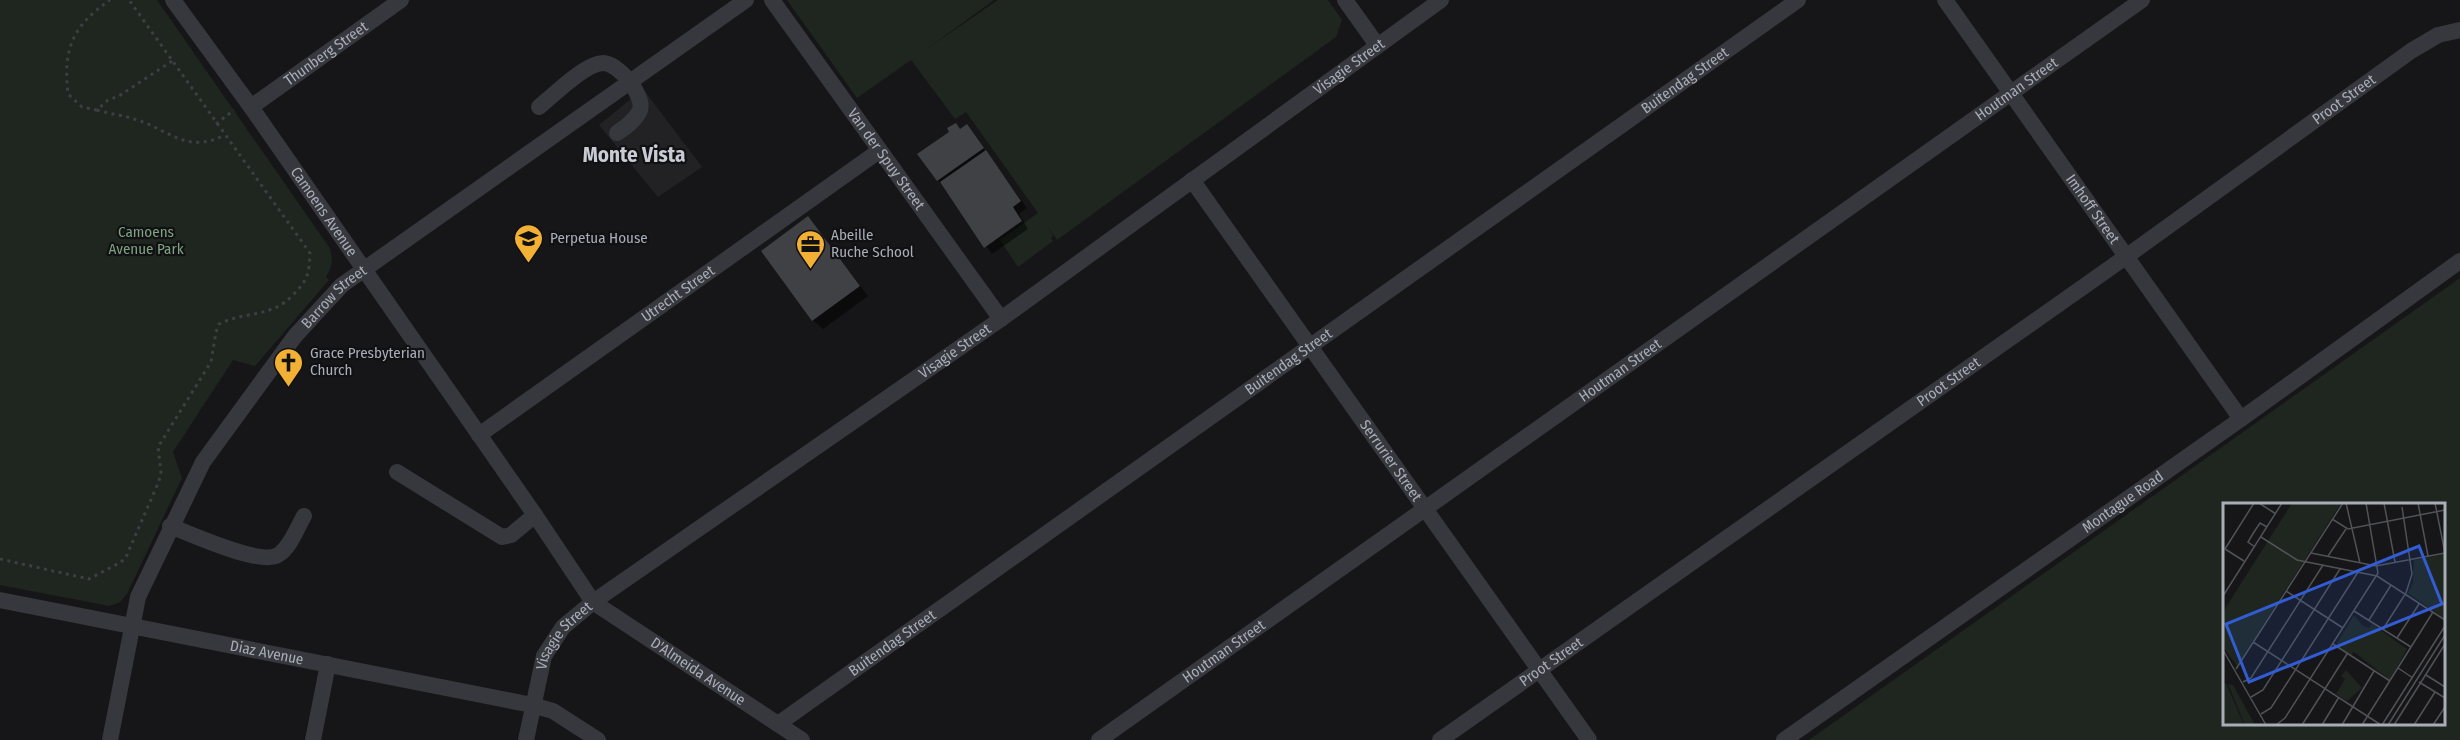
<svg xmlns="http://www.w3.org/2000/svg" width="2460" height="740" viewBox="0 0 2460 740" font-family="'Fira Sans Condensed',sans-serif">
<rect width="100%" height="100%" fill="#161618"/>
<path fill="#222225" d="M643 89 702 167 658 197 599 125Z"/>
<g fill="#1e261f" fill-rule="evenodd">
<path d="M0 0H157L329 247C334 258 332 267 326 277L329 280 255 366 233 360 173 452 182 478 127 594 120 602 109 606 0 585Z"/>
<path d="M787 0H994L928 48 998 0H1328L1342 20 1336 37 1057 240 1047 226 1053 236 1051 238 1053 241 1018 267 1000 240 1038 213 966 112 955 119 911 60 857 98Z"/>
<path d="M2460 278V740H1809ZM2224 504H2444V724H2224Z"/>
</g>
<g fill="#0007">
<path d="M967 126 1027 208 1019 214 1028 229 992 254 919 154Z"/>
<path d="M808 218 868 296 823 329 813 320Z"/>
</g>
<g fill="#404145">
<path d="M956 123 960 129 967 124 984 148 937 181 917 154 949 132 947 128Z"/>
<path d="M986 150 1021 201 1013 207 1022 221 984 248 940 182Z"/>
<path d="M808 216 860 286 812 321 761 251Z"/>
</g>
<g fill="none" stroke-linecap="round" stroke-linejoin="round">
<g stroke="#3d3f44" stroke-width="3" stroke-dasharray="3 4.5" stroke-linecap="butt">
<path d="M172 61 119 96 108 100 97 110C109 114 122 115 134 119 169 129 186 155 225 135"/>
<path d="M97 110 82 107 68 94C63 49 72 26 110 0"/>
<path d="M216 124 234 110"/>
<path d="M0 559 89 579 121 562 126 557 159 481 161 472 158 447 211 362 216 332 219 324C245 311 271 318 293 295 308 279 309 275 310 253L129 0"/>
</g>
<g stroke="#37383d" stroke-width="16">
<path id="s1" d="M173 0 251 107 535 515 593 602 802 740"/>
<path id="s2" d="M772 0 1001 319"/>
<path d="M1345 0 1377 45"/>
<path id="s3" d="M1945 0 2241 419"/>
<path id="s4" d="M251 107 401 0"/>
<path d="M539 107C554 95 584 64 603 63 619 63 645 96 640 110 636 120 626 127 617 133"/>
<path id="s5" d="M1192 180 1589 740"/>
<path id="s6" d="M479 435 879 151"/>
<path d="M397 472 502 537 511 535 535 515"/>
<path d="M170 526C191 534 260 566 278 555 290 548 297 528 304 516"/>
<path id="s7" d="M0 600 532 705 553 711 598 740"/>
<path id="s8" d="M778 724 1798 0"/>
<path id="s9" d="M110 740 138 597 203 462 295 336 342 285 746 0"/>
<path d="M313 740 328 664"/>
<path id="s10" d="M526 740 544 656 563 627 593 602 1001 319 1441 0"/>
<path id="s11" d="M1099 740 2142 0"/>
<path id="s12" d="M1440 740 2127 256 2411 51 2438 35 2460 30"/>
<path id="s13" d="M1784 740 2241 419 2460 261"/>
</g>
</g>
<defs>
<symbol id="school-pin" viewBox="-11 -11 22 30"><path d="M0 17L-7.5 6A9.5 9.5 0 1 1 7.5 6Z" fill="#f2b134" stroke="#111113"/><path d="M0-5L7-2L0 1L-7-2ZM-4 1L0 2.5L4 1V4Q0 6-4 4Z" fill="#111"/></symbol>
<symbol id="office-pin" viewBox="-11 -11 22 30"><path d="M0 17L-7.5 6A9.5 9.5 0 1 1 7.5 6Z" fill="#f2b134" stroke="#111113"/><path d="M-6-3h4V-5.5h4V-3h4V5H-6ZM-1-4.5V-3h2v-1.5ZM-6 0V1H6V0Z" fill="#111"/></symbol>
<symbol id="church-pin" viewBox="-11 -11 22 30"><path d="M0 17L-7.5 6A9.5 9.5 0 1 1 7.5 6Z" fill="#f2b134" stroke="#111113"/><path d="M-1.2-6h2.4v3.5h3.3v2.4h-3.3V6h-2.4V-.1h-3.3v-2.4h3.3Z" fill="#111"/></symbol>
</defs>
<g fill-rule="evenodd">
<use href="#school-pin" x="512" y="222" width="33" height="45"/>
<use href="#office-pin" x="794" y="228" width="33" height="45"/>
<use href="#church-pin" x="272" y="346" width="33" height="45"/>
</g>
<g text-anchor="middle" stroke-width="4.5" stroke-linejoin="round" paint-order="stroke">
<g font-size="15" fill="#a8adb8" stroke="#111113">
<text dy="5" stroke="none"><textPath href="#s4" startOffset="92">Thunberg Street</textPath></text>
<text dy="5" stroke="none"><textPath href="#s10" startOffset="1086">Visagie Street</textPath></text>
<text dy="5" stroke="none"><textPath href="#s8" startOffset="1112">Buitendag Street</textPath></text>
<text dy="5" stroke="none"><textPath href="#s11" startOffset="1125">Houtman Street</textPath></text>
<text dy="5" stroke="none"><textPath href="#s12" startOffset="1108">Proot Street</textPath></text>
<text dy="5" stroke="none"><textPath href="#s2" startOffset="196">Van der Spuy Street</textPath></text>
<text dy="5" stroke="none"><textPath href="#s3" startOffset="256">Imhoff Street</textPath></text>
<text dy="5" stroke="none"><textPath href="#s1" startOffset="260">Camoens Avenue</textPath></text>
<text dy="5" stroke="none"><textPath href="#s6" startOffset="244">Utrecht Street</textPath></text>
<text dy="5" stroke="none"><textPath href="#s9" startOffset="507">Barrow Street</textPath></text>
<text dy="5" stroke="none"><textPath href="#s10" startOffset="600">Visagie Street</textPath></text>
<text dy="5" stroke="none"><textPath href="#s8" startOffset="626">Buitendag Street</textPath></text>
<text dy="5" stroke="none"><textPath href="#s11" startOffset="639">Houtman Street</textPath></text>
<text dy="5" stroke="none"><textPath href="#s12" startOffset="622">Proot Street</textPath></text>
<text dy="5" stroke="none"><textPath href="#s5" startOffset="344">Serrurier Street</textPath></text>
<text dy="5" stroke="none"><textPath href="#s13" startOffset="414">Montague Road</textPath></text>
<text dy="5" stroke="none"><textPath href="#s10" startOffset="114">Visagie Street</textPath></text>
<text dy="5" stroke="none"><textPath href="#s8" startOffset="140">Buitendag Street</textPath></text>
<text dy="5" stroke="none"><textPath href="#s11" startOffset="153">Houtman Street</textPath></text>
<text dy="5" stroke="none"><textPath href="#s7" startOffset="272">Diaz Avenue</textPath></text>
<text dy="5" stroke="none"><textPath href="#s12" startOffset="136">Proot Street</textPath></text>
<text dy="5" stroke="none"><textPath href="#s1" startOffset="860">D'Almeida Avenue</textPath></text>
</g>
<g font-size="15" fill="#7fa381" stroke="#111113">
<text x="146" y="237">Camoens<tspan x="146" dy="17">Avenue Park</tspan></text>
</g>
<g font-size="15" fill="#a8adb8" stroke="#111113" text-anchor="start">
<text x="831" y="240">Abeille<tspan x="831" dy="17">Ruche School</tspan></text>
<text x="550" y="243">Perpetua House</text>
<text x="310" y="358">Grace Presbyterian<tspan x="310" dy="17">Church</tspan></text>
</g>
<g font-size="21" font-weight="bold" fill="#c9ccd4" stroke="#111113">
<text x="634" y="162">Monte Vista</text>
</g>
</g>
<g transform="translate(2223 503)">
<rect width="222" height="222" fill="#161618"/>
<path d="M69 0H118L14 163 0 144V109ZM222 51V116L185 90 190 80 191 57ZM131 112 140 123 146 125 149 121 184 146 167 177 131 149 128 152 113 142ZM123 167 139 185 124 198 113 191 122 176 118 173ZM3 180 21 222H0V182ZM5 181 10 182 32 222H22Z" fill="#1e261f"/>
<path fill="none" stroke="#505258" stroke-width="1.5" d="M36 0 53 11M123 0 137 60M161 0 172 59M195 0 205 53M212 0 222 50M109 16 125 26 222 7M38 34 74 57 154 73 222 117M32 44 25 39 31 29 37 20 44 24M2 46 31 0M2 46 21 58M88 50 153 63 222 50M105 53 123 26M63 88 120 125M0 93 59 0M131 108 188 144M146 117 168 82M160 126 183 90 189 71 179 4M174 135 196 101M30 139 158 222M110 141 167 178M0 147 43 222M175 165 190 175M13 166 120 0M203 172 222 184M20 179 28 175 100 62M196 179 222 195M28 194 40 187 117 66M38 211 48 205 135 69M53 222 62 215 155 70 143 0M79 222 124 151M99 222 116 194M119 222 151 168M139 222 210 109M159 222 222 123M165 222 222 132M171 222 222 141M191 222 212 189M210 222 222 204"/>
<path fill="#325cd3" fill-opacity="0.15" stroke="#325cd3" stroke-width="3" d="M196 43 219 101 26 179 3 121Z"/>
<rect width="222" height="222" fill="none" stroke="#a8adb8" stroke-width="3"/>
</g>
</svg>
